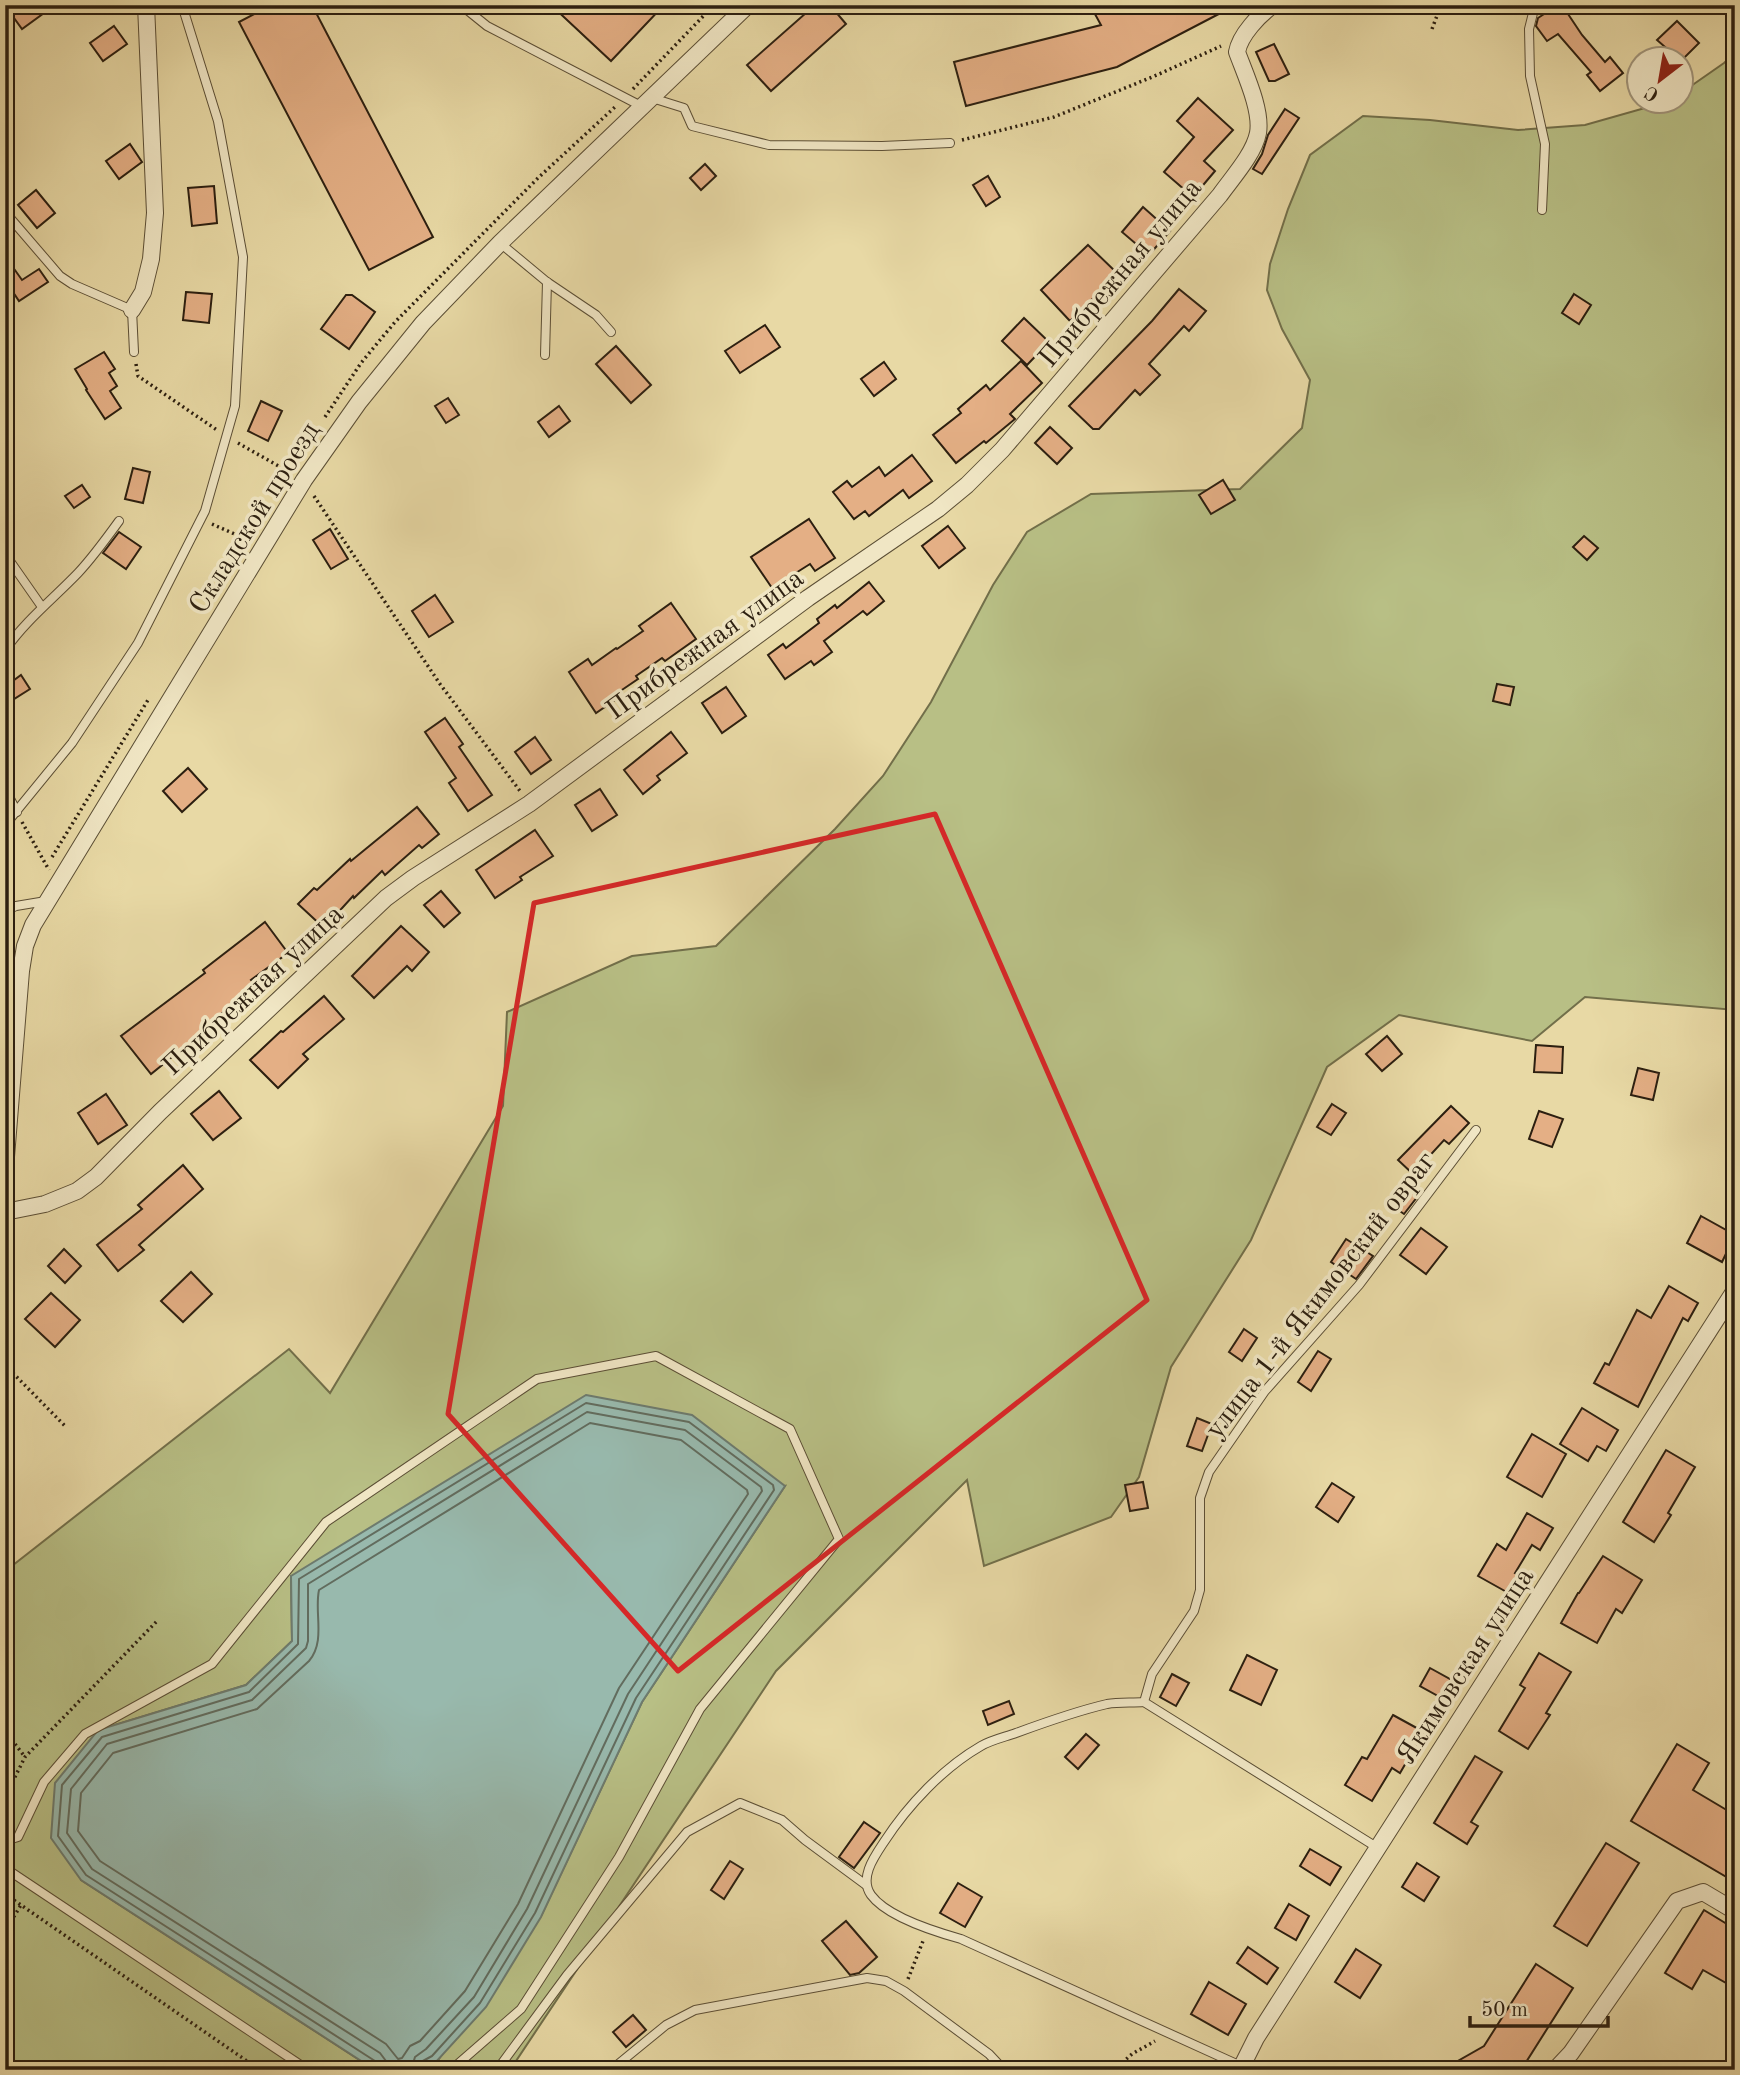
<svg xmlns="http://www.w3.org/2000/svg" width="1740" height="2075" viewBox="0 0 1740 2075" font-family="'Old Standard TT',serif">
<rect width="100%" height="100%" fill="#e8d9a5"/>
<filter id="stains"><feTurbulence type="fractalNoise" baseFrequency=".00286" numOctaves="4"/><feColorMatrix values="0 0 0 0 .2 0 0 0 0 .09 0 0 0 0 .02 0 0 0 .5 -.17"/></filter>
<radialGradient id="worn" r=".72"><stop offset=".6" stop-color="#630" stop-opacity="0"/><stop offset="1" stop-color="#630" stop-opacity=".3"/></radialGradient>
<path fill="#b8bf85" stroke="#726f4a" stroke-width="2" d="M1735 53V807L1731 818 1735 843V1010L1585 997 1532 1041 1399 1015 1327 1067 1251 1240 1171 1367 1139 1477 1111 1517 984 1566 967 1480 776 1671 510 2070H420L436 2063 541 1916 642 1702 785 1486 291 1576 292 1641 246 1685 98 1730 81 1880 369 2066 381 2070H5V1567L8 1569 289 1349 330 1393 503 1106 507 1012 632 956 716 946 835 829 883 776 931 702 993 585 1027 532 1091 494 1240 489 1302 428 1310 380 1282 329 1267 290 1270 264 1288 209 1310 155 1363 116 1430 120 1518 130 1585 125 1666 102H1680L1681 93 1724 63Z"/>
<path fill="#98b9ad" stroke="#6d7b6e" stroke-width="2" d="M586 1395 692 1415 785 1486 642 1702 541 1917 486 2007 435 2063 420 2070H381L369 2066 81 1880 51 1838 55 1783 98 1730 246 1685 292 1641 291 1576Z"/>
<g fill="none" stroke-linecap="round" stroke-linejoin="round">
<g stroke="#626c5e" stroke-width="2">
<path d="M590 1423 681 1440 747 1490 748 1494 619 1688 518 1904 465 1991 420 2041 410 2046 402 2058 398 2059 386 2044 100 1861 78 1831 81 1793 113 1753 257 1709 309 1661C326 1641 314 1613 319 1590Z"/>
<path d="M379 2070 378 2064 375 2061 86 1875 58 1836 62 1785 102 1737 249 1692 298 1644 299 1579 586 1403 689 1422 773 1485 774 1490 636 1698 535 1913 480 2003 432 2056 421 2062 419 2070"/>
<path d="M388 2070 386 2061 380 2053 92 1869 67 1833 71 1789 107 1744 252 1700 306 1648 308 1641V1584L587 1412 685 1430 761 1487 762 1491 628 1694 527 1909 474 1997 426 2049 415 2057 411 2070"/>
</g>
</g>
<g fill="#e4af85" stroke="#2c1f10" stroke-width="2">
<path d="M17 5H55L22 29 9 11Z"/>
<path d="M272 5H312L433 237 369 270 239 22Z"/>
<path d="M551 5H664L611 61Z"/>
<path d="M815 5H830L846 24 771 91 747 65Z"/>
<path d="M1090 5H1236L1117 67 966 106 954 62 1101 25Z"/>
<path d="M1558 5H1562L1582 35 1605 62 1610 57 1623 73 1600 91 1587 75 1591 72 1558 34 1547 41 1536 26 1538 18Z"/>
<path d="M1677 21 1699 43 1681 61 1657 40Z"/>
<path d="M114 26 127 44 103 61 90 43Z"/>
<path d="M1274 44 1289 74 1275 81H1269L1256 52Z"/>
<path d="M1198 98 1233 130 1204 161 1215 171 1193 197 1164 172 1194 137 1177 121Z"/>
<path d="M1285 109 1299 118 1262 174 1253 169 1262 154 1268 135Z"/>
<path d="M130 144 142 162 119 179 106 161Z"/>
<path d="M705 164 716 176 701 190 690 178Z"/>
<path d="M988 176 1000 197 986 206 973 185Z"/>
<path d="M214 186 217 223 192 226 188 188Z"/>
<path d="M36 190 55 213 37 228 18 205Z"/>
<path d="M1143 207 1170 231 1149 255 1122 232Z"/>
<path d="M1088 245 1118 274 1070 321 1041 290Z"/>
<path d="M5 256 22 280 39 269 48 282 19 301 5 280Z"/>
<path d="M1179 289 1206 311 1189 331 1184 326 1149 364 1160 375 1140 395 1135 390 1099 429H1093L1069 406 1152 321Z"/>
<path d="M186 292 212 294 209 323 183 320Z"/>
<path d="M1574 294 1591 305 1579 324 1562 313Z"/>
<path d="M346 295H352L375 312 349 349 321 329Z"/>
<path d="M1024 318 1049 342 1027 365 1002 341Z"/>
<path d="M765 325 780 347 740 373 725 351Z"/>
<path d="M616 346 651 385 631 403 596 364Z"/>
<path d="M104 352 115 369 109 373 117 386 110 391 121 408 105 419 86 390 87 389 75 369Z"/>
<path d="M1021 361 1042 383 1010 414 1015 419 986 443 984 441 956 463 933 435 961 413 958 409 986 385 990 390Z"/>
<path d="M884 362 896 379 874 396 861 379Z"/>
<path d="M448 398 459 415 446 423 435 406Z"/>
<path d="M261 401 282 411 268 441 248 431Z"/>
<path d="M559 406 570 421 549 437 538 422Z"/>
<path d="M1050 427 1072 448 1057 464 1035 443Z"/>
<path d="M912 455 932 481 909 498 903 490 869 516 865 511 854 519 833 492 847 481 852 487 879 467 885 476Z"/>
<path d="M133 468 150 472 143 503 125 499Z"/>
<path d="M1223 480 1235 500 1211 514 1199 495Z"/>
<path d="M82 485 90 497 74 508 65 496Z"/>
<path d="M809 519 835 558 815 571 810 564 772 588 751 557Z"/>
<path d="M948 526 965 548 939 568 922 546Z"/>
<path d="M330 529 348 559 331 569 313 540Z"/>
<path d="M119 532 141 547 126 569 103 553Z"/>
<path d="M1584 536 1598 548 1587 560 1573 547Z"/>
<path d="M869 582 884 601 867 615 863 611 824 641 832 652 814 665 811 661 785 679 768 655 783 644 786 648 819 623 817 619 835 605 837 608Z"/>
<path d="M435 595 453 622 429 637 412 611Z"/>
<path d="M671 603 696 639 665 661 662 658 636 676 638 679 613 696 615 700 596 713 569 672 588 659 592 665 616 648 617 649 643 631 639 626Z"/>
<path d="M21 675 30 689 14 699 6 686Z"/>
<path d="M1497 684 1514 687 1510 705 1493 701Z"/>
<path d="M726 687 746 716 722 733 702 703Z"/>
<path d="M445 718 463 744 459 747 492 795 468 811 449 783 456 778 425 732Z"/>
<path d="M671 732 687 753 657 776 660 780 643 794 624 770Z"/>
<path d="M535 737 551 760 531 774 515 752Z"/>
<path d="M188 768 207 789 182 812 163 791Z"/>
<path d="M600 789 617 815 592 831 575 805Z"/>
<path d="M417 807 439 834 422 848 419 845 385 875 382 871 354 898 353 896 324 928 298 904 314 888 317 890 350 859 351 861Z"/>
<path d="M535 830 553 856 520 877 522 880 495 898 476 870Z"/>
<path d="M441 891 460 913 444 927 424 905Z"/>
<path d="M265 922 288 953 251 980 256 986 211 1022 213 1024 151 1074 121 1036 205 973 203 970Z"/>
<path d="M401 926 429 952 412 971 407 966 374 998 352 976Z"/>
<path d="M324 996 344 1019 303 1054 308 1059 278 1088 250 1060 281 1031 283 1032Z"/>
<path d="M1387 1036 1402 1054 1382 1071 1366 1054Z"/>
<path d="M1536 1045 1563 1047 1562 1073 1534 1072Z"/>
<path d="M1638 1068 1659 1073 1653 1100 1631 1095Z"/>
<path d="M219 1091 241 1118 213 1140 191 1114Z"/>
<path d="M106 1094 127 1125 98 1144 78 1113Z"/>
<path d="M1332 1104 1346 1113 1331 1135 1317 1127Z"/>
<path d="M1451 1106 1469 1123 1449 1144 1444 1140 1413 1174 1398 1160Z"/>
<path d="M1539 1111 1563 1119 1552 1147 1529 1139Z"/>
<path d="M183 1165 203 1189 139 1245 144 1250 118 1271 97 1245 142 1209 138 1205Z"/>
<path d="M1409 1184 1421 1192 1404 1214 1394 1207Z"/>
<path d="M1701 1216 1735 1235 1722 1262 1687 1243Z"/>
<path d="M1421 1228 1447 1247 1426 1274 1400 1255Z"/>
<path d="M1346 1239 1373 1256 1356 1279 1331 1262Z"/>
<path d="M64 1249 81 1266 65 1283 48 1266Z"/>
<path d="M191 1272 212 1294 183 1322 161 1301Z"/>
<path d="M1669 1286 1698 1303 1688 1321 1683 1318 1638 1407 1594 1383 1605 1363 1609 1365 1637 1310 1651 1318Z"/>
<path d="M51 1293 80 1320 55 1347 25 1319Z"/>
<path d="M1244 1329 1257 1338 1242 1361 1229 1352Z"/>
<path d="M1318 1351 1331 1359 1311 1391 1298 1382Z"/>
<path d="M1582 1408 1618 1430 1606 1451 1597 1446 1588 1461 1560 1444Z"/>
<path d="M1197 1418 1212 1424 1202 1451 1187 1446Z"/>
<path d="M1532 1434 1566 1454 1542 1497 1507 1477Z"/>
<path d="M1666 1450 1695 1467 1668 1513 1671 1515 1654 1542 1623 1522Z"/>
<path d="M1143 1482 1148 1508 1130 1511 1125 1485Z"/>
<path d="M1332 1483 1354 1497 1338 1522 1316 1507Z"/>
<path d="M1527 1513 1553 1528 1540 1550 1532 1545 1515 1573 1523 1577 1512 1595 1478 1576 1497 1544 1506 1550Z"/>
<path d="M1603 1556 1642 1580 1622 1613 1616 1609 1597 1643 1561 1623 1578 1593H1579Z"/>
<path d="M1539 1653 1571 1672 1546 1713 1550 1715 1528 1749 1499 1731 1525 1688 1520 1685Z"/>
<path d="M1247 1655 1277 1670 1261 1705 1230 1690Z"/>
<path d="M1430 1668 1457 1683 1447 1701 1420 1686Z"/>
<path d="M1172 1674 1189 1683 1176 1706 1160 1697Z"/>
<path d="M1009 1701 1014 1714 988 1725 983 1711Z"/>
<path d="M1393 1715 1424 1732 1400 1773 1392 1768 1372 1801 1345 1785 1362 1757 1367 1759Z"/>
<path d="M1086 1734 1099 1745 1078 1769 1065 1757Z"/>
<path d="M1677 1744 1709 1763 1693 1790 1735 1815V1882L1631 1821Z"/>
<path d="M1475 1756 1502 1772 1471 1822 1478 1826 1467 1844 1434 1823Z"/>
<path d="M864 1822 880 1833 854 1868 839 1857Z"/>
<path d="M1606 1843 1639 1863 1587 1946 1554 1926Z"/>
<path d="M1310 1849 1341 1867 1330 1885 1300 1866Z"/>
<path d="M730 1861 743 1869 724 1899 711 1890Z"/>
<path d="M1417 1863 1439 1877 1424 1901 1402 1887Z"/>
<path d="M958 1883 982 1897 965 1927 940 1913Z"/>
<path d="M1289 1904 1309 1916 1296 1940 1275 1928Z"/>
<path d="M1704 1910 1735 1929V1988L1703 1970 1692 1989 1665 1973Z"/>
<path d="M846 1921 877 1957 859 1973 850 1975 822 1941Z"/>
<path d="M1248 1947 1278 1968 1267 1984 1237 1963Z"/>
<path d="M1356 1949 1381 1965 1360 1998 1335 1982Z"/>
<path d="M1536 1964 1573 1988 1521 2070H1442L1484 2046Z"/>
<path d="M1209 1982 1246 2004 1228 2035 1191 2014Z"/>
<path d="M633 2015 646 2030 626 2047 613 2032Z"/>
</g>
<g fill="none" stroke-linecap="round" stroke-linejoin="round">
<defs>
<g id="service">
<path d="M461 5 487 26 643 107"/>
<path d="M1535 5 1529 29 1530 76 1545 144 1542 210"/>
<path d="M652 98 684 108 692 126 769 145 882 146 950 143"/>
<path d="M5 212 60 276 72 284 132 310 134 352"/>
<path d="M500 243 547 282 596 315 611 332"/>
<path d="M545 355 547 282"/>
<path d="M5 554 42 607"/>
<path d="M5 650C26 620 53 599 78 573 93 557 106 539 119 521"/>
<path d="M5 789 17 812"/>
<path d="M5 825 72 743 138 643 205 511 235 406 243 257 218 121 182 5"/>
<path d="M5 911 16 906 46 901"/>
<path d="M1144 1702C1132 1703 1119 1702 1107 1704 1077 1711 1046 1722 1016 1733 1005 1737 991 1740 981 1746 943 1768 908 1805 884 1842 874 1857 859 1878 871 1895 887 1917 936 1932 961 1939L1241 2066"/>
<path d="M5 1841 18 1837 44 1782 85 1734 212 1664 326 1522 537 1379 656 1356 790 1429 839 1539 700 1709 619 1857 521 2009 451 2070"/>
<path d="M1378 1848 1144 1702 1152 1674 1194 1611 1200 1590V1498L1209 1472 1265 1391 1359 1285 1476 1130"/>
<path d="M5 1868 308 2070"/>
<path d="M497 2070 567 1975 687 1832 740 1803 782 1820 805 1840 866 1885"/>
<path d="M611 2070 666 2025 695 2010 867 1978 886 1981 904 1991 989 2054 1004 2070"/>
</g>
<g id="minor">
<path d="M132 310 143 292 151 259 155 213 146 5"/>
<path d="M5 1169 21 971 25 946 33 925 304 480 359 402 423 323 500 243 748 5"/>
<path d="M5 1212 45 1204 77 1191 96 1177 160 1112 386 898 413 878 529 804 808 598 938 509 967 485 1002 450 1220 195C1232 178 1254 154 1258 133 1262 110 1245 74 1237 52 1240 35 1259 15 1273 5"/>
<path d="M1240 2070 1256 2038 1735 1290"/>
<path d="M1555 2070 1571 2053 1677 1901 1703 1892 1735 1911"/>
</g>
</defs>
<use href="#service" stroke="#5b4e35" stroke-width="10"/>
<use href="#minor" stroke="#5b4e35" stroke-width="18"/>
<g stroke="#2c1f10" stroke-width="3.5" stroke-dasharray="2 3.5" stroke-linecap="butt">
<path d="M1338 5V12"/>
<path d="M5 10 10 5"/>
<path d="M1432 29 1441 5"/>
<path d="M633 89 714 5"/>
<path d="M962 140 1054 117 1157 75 1221 46"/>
<path d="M136 364 138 376 217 430"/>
<path d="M325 417 361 363 395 322 538 178 615 107"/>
<path d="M238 443 289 472"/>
<path d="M314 496 440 684 520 791"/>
<path d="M212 524 248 540"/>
<path d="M22 822 49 870"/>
<path d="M52 857 148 700"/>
<path d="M5 1365 66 1427"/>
<path d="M5 1731 25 1757"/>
<path d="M5 1797 25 1757 158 1620"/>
<path d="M5 1894 260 2070"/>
<path d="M5 1931 21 1905"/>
<path d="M908 1979 923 1941"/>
<path d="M1114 2070 1132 2054 1155 2041"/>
</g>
<use href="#service" stroke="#f0e6c4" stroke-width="8"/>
<use href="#minor" stroke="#f0e6c4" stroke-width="16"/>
</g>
<path fill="none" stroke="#d62828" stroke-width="5" stroke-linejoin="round" d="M935 814 1147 1300 678 1671 448 1414 534 903Z"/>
<g text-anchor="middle" stroke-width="7" stroke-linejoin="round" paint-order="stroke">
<g font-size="28" fill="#2c1f10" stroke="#f0e6c4">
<text transform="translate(1119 272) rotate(-50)" y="10">Прибрежная улица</text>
<text transform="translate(253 517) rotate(-58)" y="10">Складской проезд</text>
<text transform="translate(704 643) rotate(-36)" y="10">Прибрежная улица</text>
<text transform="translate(252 989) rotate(-43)" y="10">Прибрежная улица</text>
<text transform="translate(1319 1294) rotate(-52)" y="10">улица 1-й Якимовский овраг</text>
<text transform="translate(1464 1665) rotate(-57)" y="10">Якимовская улица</text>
</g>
</g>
<rect width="1740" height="2075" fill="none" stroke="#e8d9a5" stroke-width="28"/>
<rect x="7" y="7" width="1726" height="2061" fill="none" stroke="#2c1f10" stroke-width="3.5"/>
<rect x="14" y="14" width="1712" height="2047" fill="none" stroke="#2c1f10" stroke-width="2"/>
<g transform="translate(1660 80) rotate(211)"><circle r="33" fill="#f0e6c4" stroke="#a2967c" stroke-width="2"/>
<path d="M0-5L12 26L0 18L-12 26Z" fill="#8f2418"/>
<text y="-10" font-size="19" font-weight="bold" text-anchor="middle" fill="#2c1f10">С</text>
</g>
<path d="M1470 2016v10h138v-10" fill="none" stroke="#2c1f10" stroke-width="3.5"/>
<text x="1481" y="2016" font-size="21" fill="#2c1f10" stroke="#f0e6c4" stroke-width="5" paint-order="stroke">50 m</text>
<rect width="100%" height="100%" filter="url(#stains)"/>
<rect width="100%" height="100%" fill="url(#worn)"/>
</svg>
